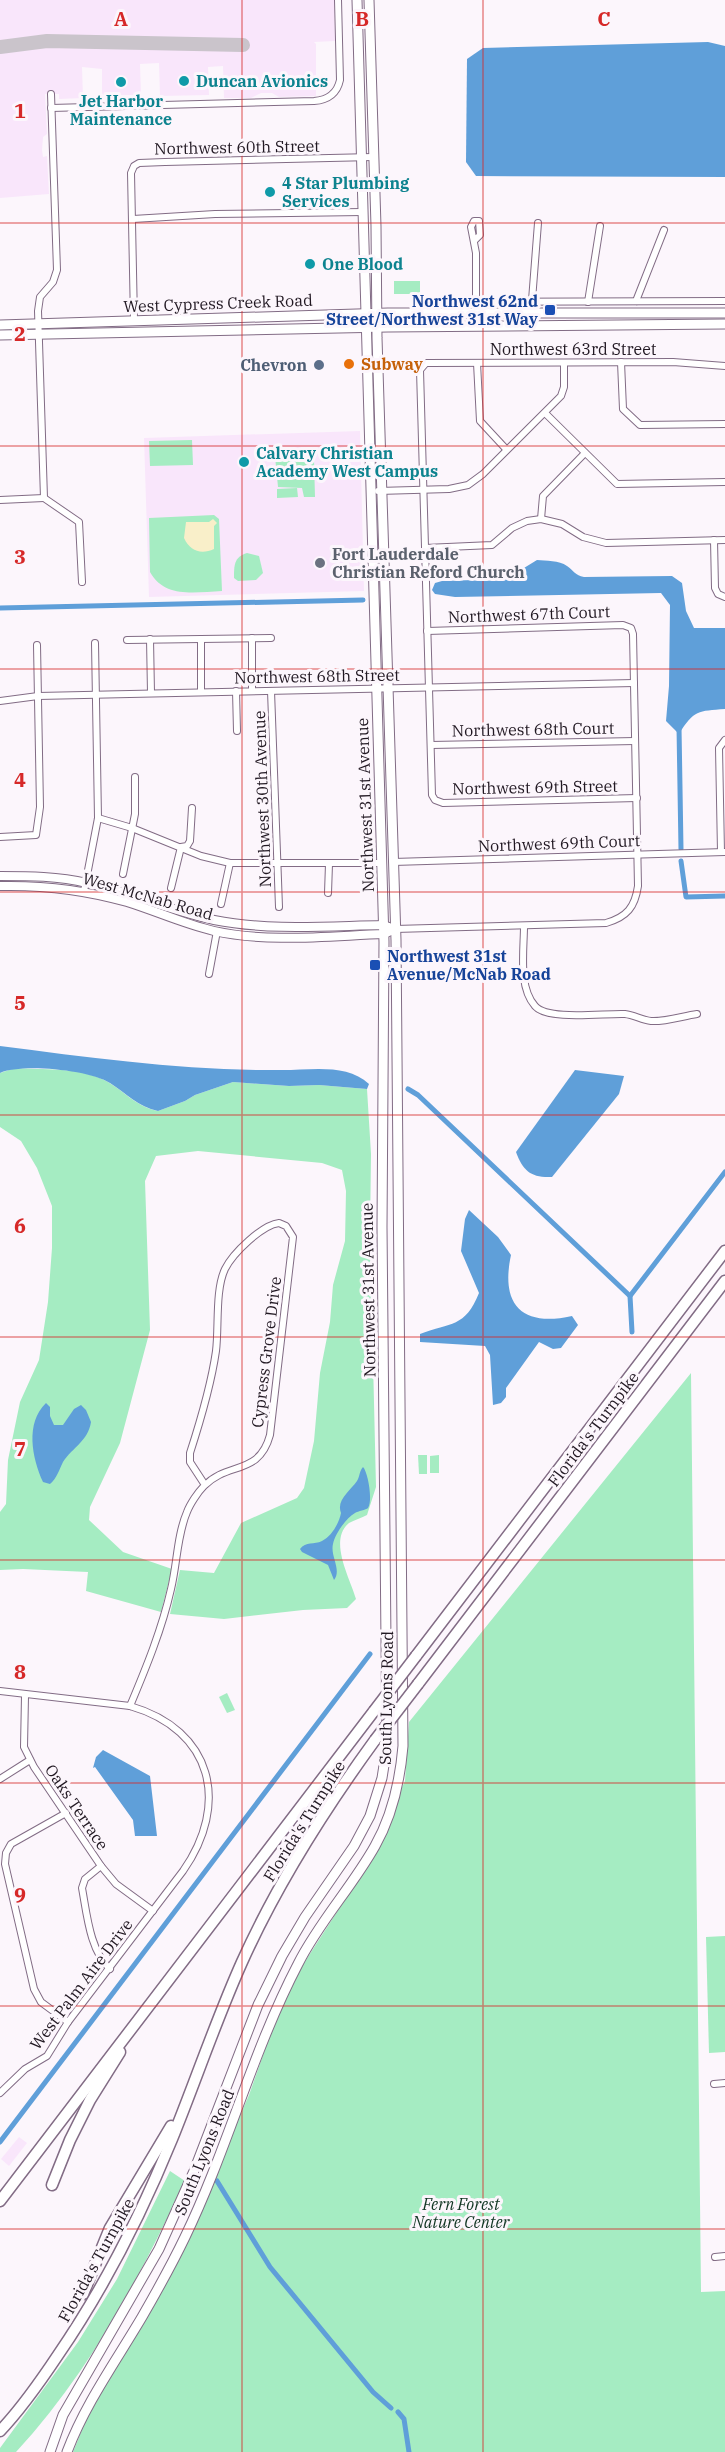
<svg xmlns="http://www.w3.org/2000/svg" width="725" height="2452" viewBox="0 0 725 2452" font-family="'IBM Plex Serif',serif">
<rect width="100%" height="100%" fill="#fcf6fc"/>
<g fill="#f9e6fb">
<path d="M0 0H334L335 41 314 42 316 44V96L279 97 272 93H261L251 98H224L223 66 208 67 209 95 160 96 159 63 140 64 141 95H102V69L82 67 83 98 59 99V94H45L47 134 43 137 42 150 43 157 47 156 49 194 0 198Z"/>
<path d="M360 431 364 591 149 597 144 438Z"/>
<path d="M19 2137 27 2143 9 2166 1 2159Z"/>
</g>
<g fill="#a5ecc2">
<rect x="394" y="281" width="26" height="13"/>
<path d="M192 440 193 465 150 466 149 441Z"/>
<path d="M306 455 307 460H314L315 497H304L302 488 278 487 275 456Z"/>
<path d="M297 488 298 497 277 498V489Z"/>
<path d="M214 515 219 519 222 591C196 592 165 599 150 572L149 518Z"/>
<path d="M247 553 259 556 263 573 256 580 238 581 234 578C234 565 234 557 247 553Z"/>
<path d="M15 1068C43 1070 76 1067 102 1079 122 1088 135 1107 158 1111L185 1101 195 1095 233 1082 289 1086 319 1085 367 1089 371 1154 370 1233 376 1487 367 1515C362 1518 354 1520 349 1523 328 1540 350 1578 356 1599L347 1608 303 1610 224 1619 170 1614 180 1570 214 1573 241 1523 297 1498 304 1488 314 1441 320 1373 330 1322 333 1285 345 1241 346 1191 342 1170 322 1163 198 1151 156 1156 145 1181 150 1330 120 1443 90 1507 89 1520 123 1552 172 1569 161 1612 86 1591 88 1572 23 1569 0 1570V1512L6 1504 8 1460 20 1402 39 1360 48 1302 52 1248V1206L37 1168 21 1141 0 1127V1073Z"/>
<path d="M691 1373 701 2292 725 2291V2452H73L88 2415 202 2202 249 2095 281 2004 304 1963 353 1887 405 1781 409 1722Z"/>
<path d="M418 1455H427V1474H419Z"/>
<path d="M439 1455V1473H430V1456Z"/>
<path d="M227 1693 235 1710 227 1713 219 1697Z"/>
<path d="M725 1936V2052L709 2053 706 1937Z"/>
<path d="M170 2171 185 2181C139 2279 89 2373 16 2452H0V2448L78 2342 117 2279Z"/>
</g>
<path fill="#f9efc9" d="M213 519 217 523 214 526V549C201 555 190 551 184 538L186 522H209Z"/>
<g fill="#5f9fd9">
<path d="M708 42 725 46V177L476 176 466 162 467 59 483 48Z"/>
<path d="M537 560C546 561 559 560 567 566 574 571 575 575 584 577L672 576 682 583 686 611 694 628H725V709C698 711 694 710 679 734L666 721 669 686 670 605 661 593 455 597 435 594 432 590 435 583 442 581 506 579Z"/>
<path d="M0 1046C93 1058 188 1071 282 1070 311 1070 347 1063 369 1084L367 1089 319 1085 289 1086 233 1082 195 1095 185 1101 158 1111C138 1107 126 1093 110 1083 90 1070 21 1063 0 1073Z"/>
<path d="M575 1070 624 1076 619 1094 552 1177C531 1178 523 1171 516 1152Z"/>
<path d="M469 1210 498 1237 511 1255C500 1306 523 1327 572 1316L578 1325 561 1348 553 1349 539 1342 506 1388V1397L501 1403 493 1405 490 1355 485 1346 420 1342V1334C451 1322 465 1328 479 1293L461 1251 465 1219Z"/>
<path d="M46 1403 50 1407V1416L54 1425H63L74 1409 81 1405 86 1410 91 1422C88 1441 73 1447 63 1462 59 1470 57 1478 50 1484L43 1482C32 1458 25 1423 46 1403Z"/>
<path d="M363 1467C368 1472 373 1501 368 1508 366 1510 358 1511 355 1513 346 1518 335 1534 333 1544 330 1556 342 1570 334 1580L328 1565 302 1552 300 1549C306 1541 314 1545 322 1541 332 1536 339 1523 341 1513 336 1500 350 1491 357 1481 360 1476 359 1472 363 1467Z"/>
<path d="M103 1750 150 1776 157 1836H135L133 1820 95 1767 93 1768 96 1757Z"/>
</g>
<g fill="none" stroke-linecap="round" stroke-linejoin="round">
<g stroke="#5f9fd9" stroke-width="5">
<path d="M0 608 363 600"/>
<path d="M679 727 681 849"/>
<path d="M681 861 686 897 725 896"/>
<path d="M408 1089 418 1095 630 1296 632 1332"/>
<path d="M630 1296 725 1172"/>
<path d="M0 2142 370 1654"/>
<path d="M217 2181 270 2267 373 2392 391 2408"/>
<path d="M398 2412 404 2419 409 2452"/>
</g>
<path stroke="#cac4cb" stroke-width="14" d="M0 47 47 41 243 45"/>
<defs>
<g id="minor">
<path d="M51 94 57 270 53 282 40 297 38 311 44 498 79 522 82 582"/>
<path d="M51 108 314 101C328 100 337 94 340 80L338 0"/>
<path d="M133 219 215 214 363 212"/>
<path d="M475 240 480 235 479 221H474L471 227 476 253V302"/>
<path d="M636 301 664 230"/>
<path d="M443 302 725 301"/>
<path d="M588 302 600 226"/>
<path d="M134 320 131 173 134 166 139 163 165 162 373 157"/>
<path d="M530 326 538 223"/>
<path d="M621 362 623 409 640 425 725 424"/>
<path d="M477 363 480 421 506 449"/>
<path d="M545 413 617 484 725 482"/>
<path d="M378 491 449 489 468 485 483 474 561 396 564 387V363"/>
<path d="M0 500 44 498"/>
<path d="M541 519 543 496 585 453"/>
<path d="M714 540 715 588 718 594 725 597"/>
<path d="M425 548 492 545 512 528 527 521 541 519 562 524 583 537 606 543 725 540"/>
<path d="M252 638V691"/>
<path d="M150 639 151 693"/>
<path d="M201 639V692"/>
<path d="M127 640 271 638"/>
<path d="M236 691 237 731"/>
<path d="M271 691 279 907"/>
<path d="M0 701 38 696 634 683"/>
<path d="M431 745 635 741"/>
<path d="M637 798 443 803 435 800 432 795 420 370 426 363 673 362 725 366"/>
<path d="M98 818 132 828 201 856 230 863H382"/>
<path d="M0 837 36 835 40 807 37 645"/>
<path d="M721 852 719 748 725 740"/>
<path d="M393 862 725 852"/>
<path d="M123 874 135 814V777"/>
<path d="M171 888 181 847 187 846 190 841 192 808"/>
<path d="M84 891 98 818 95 643"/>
<path d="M328 893 329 864"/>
<path d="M221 904 230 863"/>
<path d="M524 926C524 950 518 987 535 1006 548 1021 604 1013 625 1014 634 1015 642 1020 651 1021 665 1022 683 1016 697 1014"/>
<path d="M395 929 606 923C627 917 635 907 638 886L633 634 631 628 623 625 427 631"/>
<path d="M209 974 217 931"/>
<path d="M0 1691 130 1706C213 1730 230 1804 183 1871L68 2022 47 2056 25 2069 0 2093"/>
<path d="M25 1696 24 1747 34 1767 101 1866 116 1884 153 1911"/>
<path d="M130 1706C146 1668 162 1629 171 1589 177 1565 177 1535 187 1512 190 1504 198 1492 204 1486 228 1461 259 1476 270 1435L293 1237 286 1226 279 1223C262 1225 233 1253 225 1269 215 1290 219 1327 216 1351 211 1386 201 1419 190 1453V1462L205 1485"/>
<path d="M0 1779 30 1760"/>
<path d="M66 1813 11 1844 6 1853 5 1864 34 1989 41 2002 68 2022"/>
<path d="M101 1866 85 1879 82 1888C87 1915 90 1951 110 1969"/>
<path d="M714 2084 725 2083"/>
<path d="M715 2257 725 2256"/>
</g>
<g id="secondary">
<path d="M0 876C29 876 58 876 87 883 130 892 171 911 214 920 270 931 327 926 383 925L389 927"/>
<path d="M0 886C44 885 85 890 127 902 156 911 184 924 214 931 269 943 328 936 384 934L395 929"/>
</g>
<g id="primary">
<path d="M0 325 388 313H725"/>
<path d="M0 335 388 327 725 324"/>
<path d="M50 2452 63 2415 159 2249 194 2171 258 2005 282 1956 305 1917 354 1846 370 1816 382 1778 387 1746 382 1227 384 942 357 0"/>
<path d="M67 2452C85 2404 116 2361 142 2317 157 2291 172 2264 185 2237 228 2148 252 2052 298 1964 319 1922 352 1887 375 1846 392 1816 400 1781 403 1746L396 940 377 338 376 226 369 0"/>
</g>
<g id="motorway">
<path d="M416 1656 725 1251"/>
<path d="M418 1684 725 1281"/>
<path d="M52 2185 70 2140 90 2100 120 2052"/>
<path d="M0 2201 374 1711"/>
<path d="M83 2294 110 2228 171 2126"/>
<path d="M0 2431C22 2408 40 2382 58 2355 104 2288 141 2215 172 2139 196 2080 216 2020 242 1962 278 1882 324 1810 375 1740"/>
</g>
</defs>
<use href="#minor" stroke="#826c85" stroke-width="8"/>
<use href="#secondary" stroke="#826c85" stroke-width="10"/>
<use href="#primary" stroke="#826c85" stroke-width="11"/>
<use href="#motorway" stroke="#826c85" stroke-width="13"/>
<use href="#minor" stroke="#fff" stroke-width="6"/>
<use href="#secondary" stroke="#fff" stroke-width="8"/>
<use href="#primary" stroke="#fff" stroke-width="9"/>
<use href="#motorway" stroke="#fff" stroke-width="10"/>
<defs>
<g id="motorway-bridge">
<path d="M374 1711 416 1656"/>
<path d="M375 1740 418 1684"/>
</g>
</defs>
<use href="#motorway-bridge" stroke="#826c85" stroke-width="13" stroke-linecap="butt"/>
<use href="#motorway-bridge" stroke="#fff" stroke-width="10"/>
</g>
<path fill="none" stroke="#d62828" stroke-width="1.5" stroke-opacity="0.55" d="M242 0V2452M483 0V2452M0 223H725M0 446H725M0 669H725M0 892H725M0 1115H725M0 1337H725M0 1560H725M0 1783H725M0 2006H725M0 2229H725"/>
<g fill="#0f9aa8" stroke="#fcf6fc" stroke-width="2">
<circle cx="184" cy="81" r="6"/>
<circle cx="121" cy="82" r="6"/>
<circle cx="270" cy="192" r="6"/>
<circle cx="310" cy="264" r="6"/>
<circle cx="244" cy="462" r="6"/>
</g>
<g fill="#1a4fb4" stroke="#fcf6fc" stroke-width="2">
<rect x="544" y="304" width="12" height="12" rx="3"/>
<rect x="369" y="959" width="12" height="12" rx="3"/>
</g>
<circle fill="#e8710a" stroke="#fcf6fc" stroke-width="2" cx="349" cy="364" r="6"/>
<circle fill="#5c6f8a" stroke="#fcf6fc" stroke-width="2" cx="319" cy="365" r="6"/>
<circle fill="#6b7280" stroke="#fcf6fc" stroke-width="2" cx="320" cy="563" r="6"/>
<g text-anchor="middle" stroke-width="6" stroke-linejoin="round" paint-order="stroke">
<g font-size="16" font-weight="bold" fill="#0d838f" stroke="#fcf6fc" text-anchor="start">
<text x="196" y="87">Duncan Avionics</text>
<text x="121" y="107" text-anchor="middle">Jet Harbor<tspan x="121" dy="18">Maintenance</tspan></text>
<text x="282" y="189">4 Star Plumbing<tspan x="282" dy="18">Services</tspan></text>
<text x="322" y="270">One Blood</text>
<text x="256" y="459">Calvary Christian<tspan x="256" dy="18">Academy West Campus</tspan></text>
</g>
<g font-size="16" fill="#211822" stroke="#fcf6fc">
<text transform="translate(237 147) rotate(-1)" y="6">Northwest 60th Street</text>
<text transform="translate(218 303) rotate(-2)" y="6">West Cypress Creek Road</text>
<text x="573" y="355">Northwest 63rd Street</text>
<text transform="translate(529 614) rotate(-2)" y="6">Northwest 67th Court</text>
<text transform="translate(317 676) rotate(-1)" y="6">Northwest 68th Street</text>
<text transform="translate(533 729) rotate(-1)" y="6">Northwest 68th Court</text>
<text transform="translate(535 787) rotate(-1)" y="6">Northwest 69th Street</text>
<text transform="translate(262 799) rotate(-92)" y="6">Northwest 30th Avenue</text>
<text transform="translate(365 805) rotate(-92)" y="6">Northwest 31st Avenue</text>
<text transform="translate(559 843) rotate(-2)" y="6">Northwest 69th Court</text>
<text transform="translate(148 896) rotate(16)" y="6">West McNab Road</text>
<text transform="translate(368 1290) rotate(-91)" y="6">Northwest 31st Avenue</text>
<text transform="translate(266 1352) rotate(-83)" y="6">Cypress Grove Drive</text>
<text transform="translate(593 1429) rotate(-53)" y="6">Florida's Turnpike</text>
<text transform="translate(386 1698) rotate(-89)" y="6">South Lyons Road</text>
<text transform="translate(77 1807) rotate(56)" y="6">Oaks Terrace</text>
<text transform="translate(304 1821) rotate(-58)" y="6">Florida's Turnpike</text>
<text transform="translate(81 1984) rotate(-53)" y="6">West Palm Aire Drive</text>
<text transform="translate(204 2152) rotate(-68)" y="6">South Lyons Road</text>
<text transform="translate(96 2260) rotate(-61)" y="6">Florida's Turnpike</text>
</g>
<g font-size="16" font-weight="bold" fill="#164399" stroke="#fcf6fc" text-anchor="end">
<text x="538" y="307">Northwest 62nd<tspan x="538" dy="18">Street/Northwest 31st Way</tspan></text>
<text x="387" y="962" text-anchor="start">Northwest 31st<tspan x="387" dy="18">Avenue/McNab Road</tspan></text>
</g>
<g font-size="16" font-weight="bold" fill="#c56008" stroke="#fcf6fc" text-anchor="start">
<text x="361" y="370">Subway</text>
</g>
<g font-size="16" font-weight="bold" fill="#4e5e75" stroke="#fcf6fc" text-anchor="end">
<text x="307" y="371">Chevron</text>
</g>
<g font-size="16" font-weight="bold" fill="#5b616d" stroke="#fcf6fc" text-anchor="start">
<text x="332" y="560">Fort Lauderdale<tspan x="332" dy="18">Christian Reford Church</tspan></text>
</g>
<g font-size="16" font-style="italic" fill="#103522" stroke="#fcf6fc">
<text x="461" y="2210">Fern Forest<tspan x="461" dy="18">Nature Center</tspan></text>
</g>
</g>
<g font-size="20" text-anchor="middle" font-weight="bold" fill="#d62828" stroke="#fcf6fc" stroke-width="6" stroke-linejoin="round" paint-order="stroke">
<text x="121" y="26">A</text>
<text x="362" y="26">B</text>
<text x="604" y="26">C</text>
<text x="20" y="118">1</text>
<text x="20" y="341">2</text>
<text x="20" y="564">3</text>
<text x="20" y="787">4</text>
<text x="20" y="1010">5</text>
<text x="20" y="1233">6</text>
<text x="20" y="1456">7</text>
<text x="20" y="1679">8</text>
<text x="20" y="1902">9</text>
</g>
</svg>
